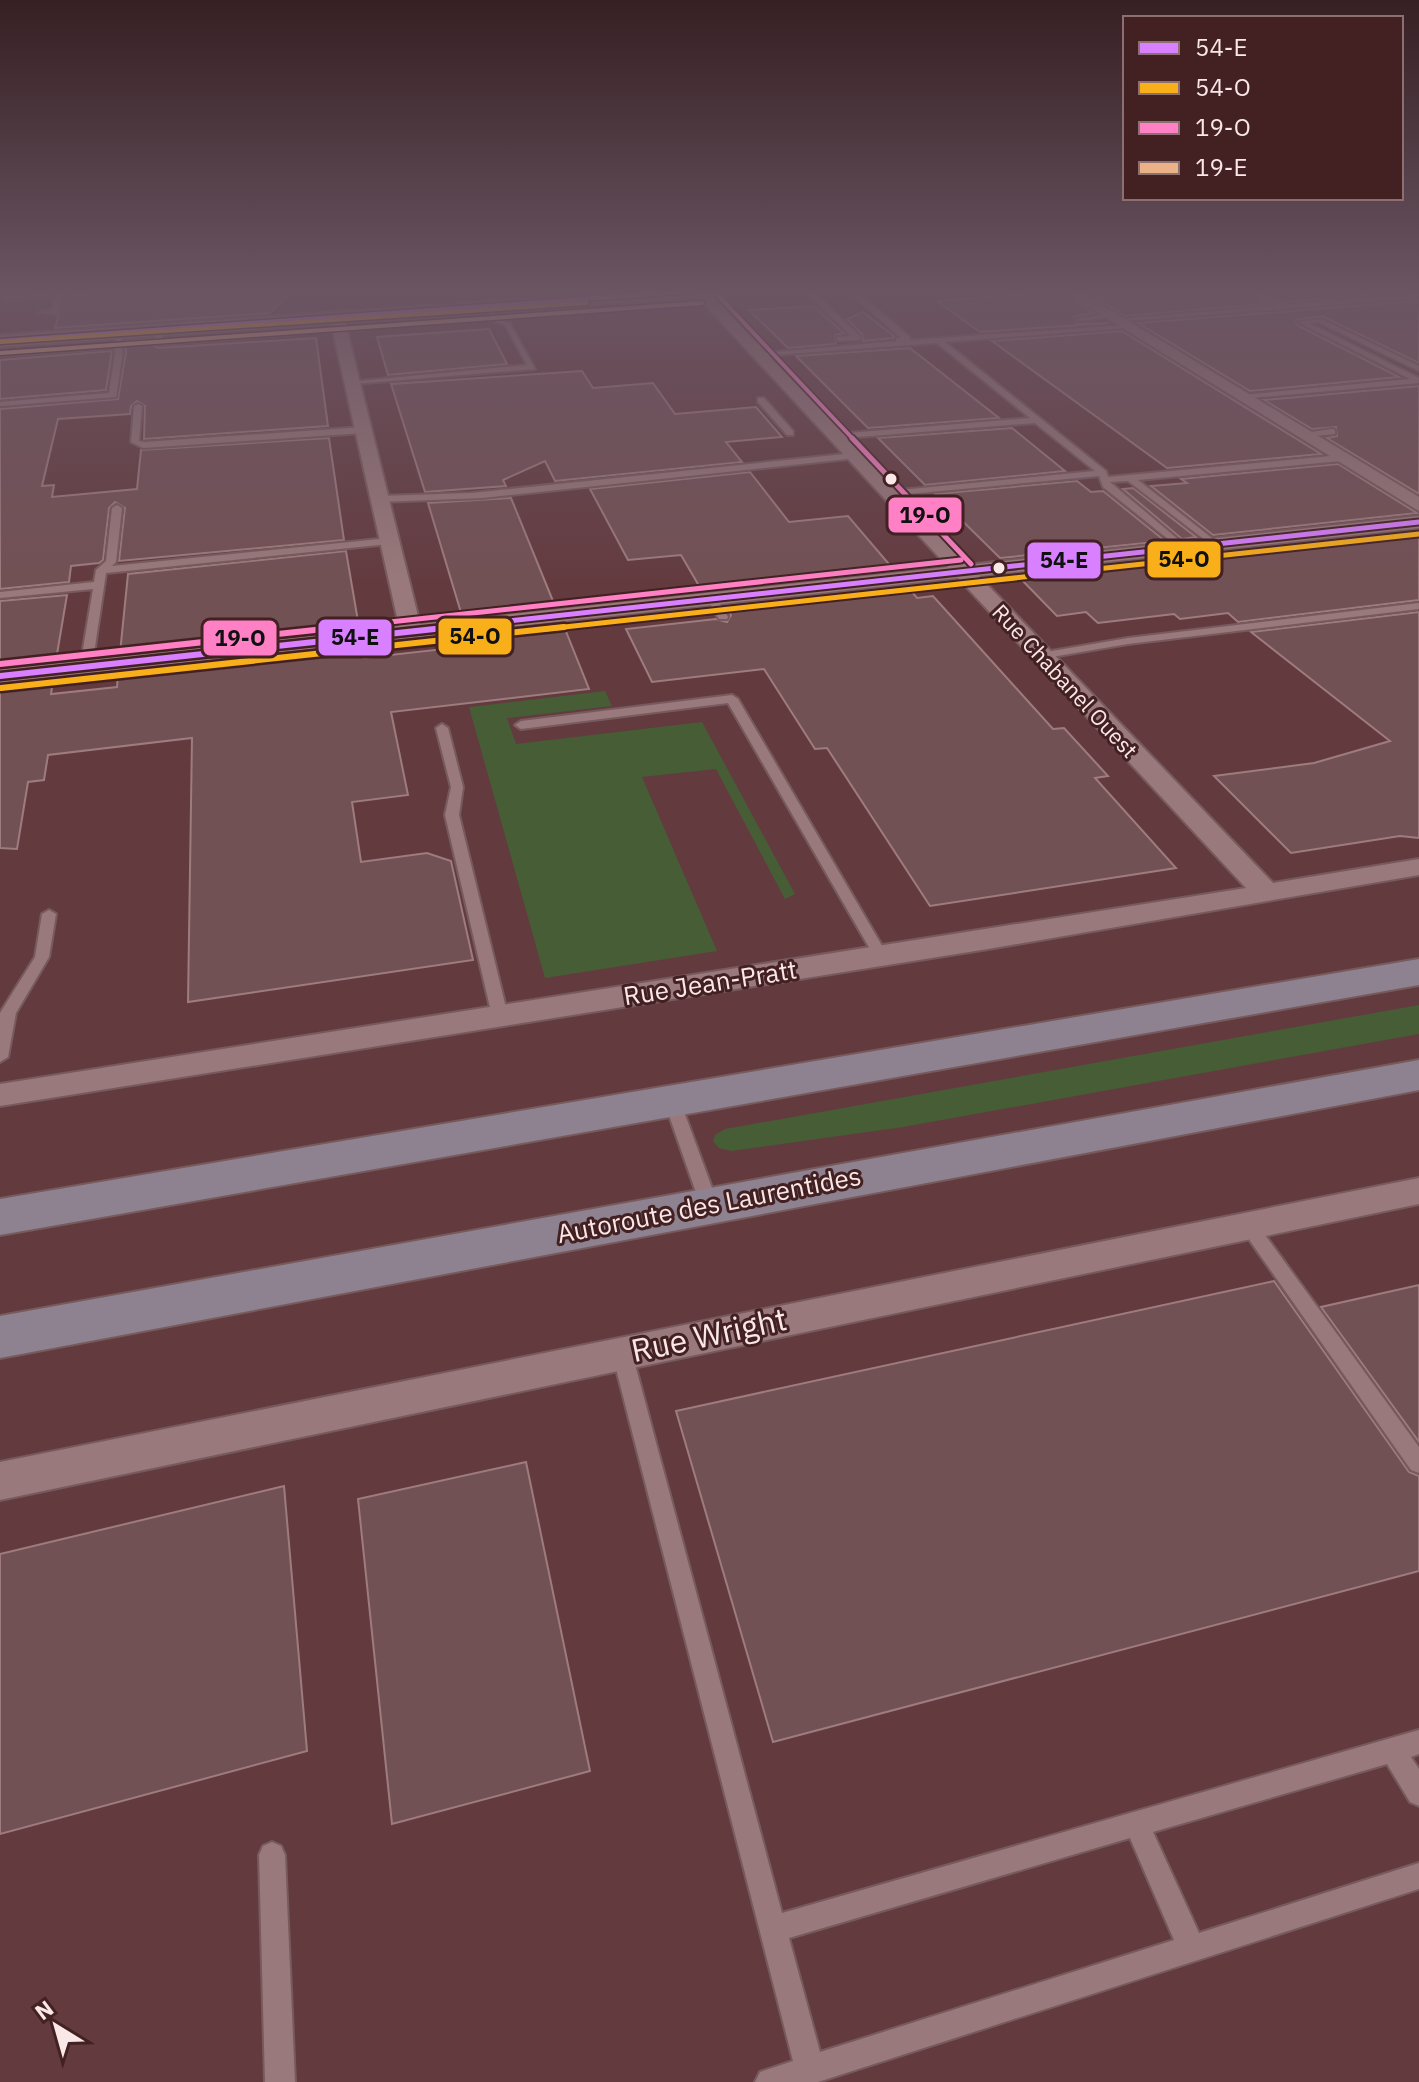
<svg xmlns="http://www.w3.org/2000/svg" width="1419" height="2082" viewBox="0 0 1419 2082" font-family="'IBM Plex Sans',sans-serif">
<rect width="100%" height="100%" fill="#633b3f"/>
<g fill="#465d36">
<path d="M605 691 612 706 507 718 516 744 702 722 795 894 785 899 716 769 642 777 717 951 545 978 469 707Z"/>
<path d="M1419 1005V1034L903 1127 731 1151 719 1148 713 1141 715 1135 725 1129Z"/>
</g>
<g fill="#725154" stroke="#9e7b7e" stroke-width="2">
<path d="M144 291H292L270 313 55 328 64 296Z"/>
<path d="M1086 291H1247L1265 304 1125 316Z"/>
<path d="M1266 291H1406L1407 292 1285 302Z"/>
<path d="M1061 292 1093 313 1074 317 1077 324 1109 323 980 332 937 301Z"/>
<path d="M1419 301V363L1322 316 1296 320 1297 325 1399 377 1250 391 1138 323Z"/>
<path d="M813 306 844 333 835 335 836 344 788 348 749 310Z"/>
<path d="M863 312 894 336 893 338 863 341 862 334 847 319Z"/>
<path d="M489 329 507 364 388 375 377 337Z"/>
<path d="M1122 331 1321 454 1167 468 992 341Z"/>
<path d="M316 338 328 426 144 439 145 406 137 401 131 406 130 414 58 419 42 486 54 485 52 497 137 489 141 450 329 438 344 540 119 561 125 508 115 502 109 508 103 560 99 563 71 566 69 582 0 589V409L118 399 126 352 124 341 151 339V344L158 348Z"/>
<path d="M910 348 999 418 868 428 796 356Z"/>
<path d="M112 351 106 390 0 399V360Z"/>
<path d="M582 371 593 388 653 383 675 414 756 407 782 437 726 442 742 462 555 481 545 461 503 480 506 486 425 492 391 384Z"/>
<path d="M1419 386V494L1327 438 1337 436 1336 427 1312 429 1264 400Z"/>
<path d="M1012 428 1065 471 925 485 878 438Z"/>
<path d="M1338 464 1417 513 1213 535 1151 486 1187 483 1181 479Z"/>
<path d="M750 472 789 522 848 516 894 570 702 591 681 555 628 560 590 489Z"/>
<path d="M1077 481 1091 492 1103 491 1165 541 1000 558 935 494Z"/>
<path d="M1133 488 1196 537 1182 539 1123 489Z"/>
<path d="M511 498 555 606 462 616 428 503Z"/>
<path d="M1419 531V600L1238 622 1228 613 1180 619 1174 614 1098 623 1086 612 1057 616 1017 575Z"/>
<path d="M346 551 359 627 120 653 128 574Z"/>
<path d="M908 587 917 598 933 596 1053 729 1064 728 1108 776 1095 778 1176 868 930 906 827 748 815 749 764 669 652 682 626 629 716 619 727 622 731 615 725 607Z"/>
<path d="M67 595 56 660 0 666V601Z"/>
<path d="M1419 612V838L1400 836 1291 853 1214 776 1314 763 1390 741 1251 632Z"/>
<path d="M563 624 589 689 391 712 408 795 352 802 361 862 427 853 451 861 473 960 188 1002 192 738 48 755 44 780 28 782 17 849 0 848V686L53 680 51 694 117 687 118 673 362 646 364 658 471 646 467 635Z"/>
<path d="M1274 1281 1409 1472 1419 1476V1571L773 1742 676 1411Z"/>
<path d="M1419 1285V1442L1321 1307Z"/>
<path d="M526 1462 590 1771 392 1824 358 1499Z"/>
<path d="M284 1486 307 1751 0 1834V1554Z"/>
</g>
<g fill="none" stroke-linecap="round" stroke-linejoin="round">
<defs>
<g id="service">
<path d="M805 291H812L860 336V340L837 341V337L851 336Z"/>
<path d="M848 291H856L910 337V340L1128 325 1126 328 945 342 1106 471 1108 477 1341 455 1345 458 1341 461 1138 480 1217 542 1219 544 1214 547 1128 481 1110 482 1186 546 1188 548 1183 551 1103 487 1099 476 887 496V492L890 491 1095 471 1035 423 833 439 832 437 836 434 1030 418 937 343 759 356 755 354 896 341V338H901Z"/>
<path d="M1250 291H1259L1284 305 1419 294V298L1112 322 1109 320 1275 306Z"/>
<path d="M62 292 58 312 55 314 39 312 52 310 56 295 5 299 2 297Z"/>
<path d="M489 305 499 319 510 323 535 369 353 384 349 382 527 365 505 325 494 321 486 307Z"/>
<path d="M1109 314 1111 317 1079 321 1076 319Z"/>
<path d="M1321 319 1419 366V371L1318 322 1309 323 1419 378V383L1239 399 1242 395 1410 379 1298 322Z"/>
<path d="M159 328 163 330 162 341 302 331 306 333 158 345 154 343 155 330Z"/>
<path d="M118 336 122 338 120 346 123 352 116 397 0 406V402L109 393 115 352 114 348 0 356V352L113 344Z"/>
<path d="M758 398H764L793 431V435H787L758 402Z"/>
<path d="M138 404 142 406 139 441 144 442 363 427 367 430 363 433 143 448 131 442 134 406Z"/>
<path d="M1332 429 1335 430V434L1302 437 1298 434Z"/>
<path d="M854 453 857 454V458L482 498 380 502 375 499 380 496 471 493Z"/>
<path d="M117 505 122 508 116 562 112 566 389 538 394 541 389 544 106 573 92 667 86 670 80 667 93 589 0 598V592L94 582 96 570 106 561 112 508Z"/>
<path d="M708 597H716L728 617 727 619H719L707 599Z"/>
<path d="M1419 603V609L1128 644 1040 659 1034 656 1040 653 1128 638Z"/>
<path d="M732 695 738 699 888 956 886 959 881 960 874 956 728 703 521 729 515 725 521 721Z"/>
<path d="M442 724 448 728 463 787 459 815 508 1016 500 1021 492 1016 445 815 451 787 436 728Z"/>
<path d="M49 910 56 914 49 957 16 1013 8 1057 0 1062V1013L35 957 42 914Z"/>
<path d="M672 1095 680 1101 718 1204 715 1209H703L700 1204 664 1101Z"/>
<path d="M1249 1219 1255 1221 1419 1447V1473L1411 1470 1243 1231 1240 1226 1243 1221Z"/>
<path d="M622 1345 629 1347 632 1353 782 1913 1419 1730V1754L1411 1757 1419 1769V1806L1410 1802 1387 1764 1153 1832 1199 1933 1419 1863V1889L818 2082H755L760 2072 793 2061 612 1353 615 1347ZM1130 1838 1174 1940 820 2052 789 1938Z"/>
<path d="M272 1842 281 1846 285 1855 295 2082H265L259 1855 263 1846Z"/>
</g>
<g id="minor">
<path d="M707 291 968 565 1419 516V528L979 576 1273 883 1419 859V875L988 949 0 1106V1084L1246 888 958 578 0 683V669L399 626 330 318 337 314 344 318 420 624 948 567 694 293Z"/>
<path d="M1063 291H1079L1419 497V511Z"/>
<path d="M1419 1178V1204L0 1500V1462Z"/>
</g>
<path id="secondary" d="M640 291H736L727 296 0 347V335Z"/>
<g id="motorway">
<path d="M1419 959V985L0 1235V1199Z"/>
<path d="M1419 1060V1090L0 1358V1316Z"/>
</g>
</defs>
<use href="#service" stroke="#775a5d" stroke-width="4"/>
<use href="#minor" stroke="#775a5d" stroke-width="4"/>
<use href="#secondary" stroke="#775a5d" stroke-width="4"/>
<use href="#motorway" stroke="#775a5d" stroke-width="4"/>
<use href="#service" fill="#99797b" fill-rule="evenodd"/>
<use href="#minor" fill="#99797b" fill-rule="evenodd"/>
<use href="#secondary" fill="#92767b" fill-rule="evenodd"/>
<use href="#motorway" fill="#8e8290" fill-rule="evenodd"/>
<defs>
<path id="bus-1-far2" d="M0 341 694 291"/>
<path id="bus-1-far1" d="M435 629 1419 522"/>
<path id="bus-1" d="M0 676 453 627"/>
<path id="bus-2-far2" d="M1 342 587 303"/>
<path id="bus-2-far1" d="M546 629 1419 534"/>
<path id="bus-2" d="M1 688 564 627"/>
<path id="bus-3-far2" d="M714 291 854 440"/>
<g id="bus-3-far1">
<path d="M852 438 971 564"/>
<path d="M325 629 961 560"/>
</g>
<path id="bus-3" d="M0 664 343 627"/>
<path id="bus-4" d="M1 353 702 303"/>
</defs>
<use href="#bus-1-far2" stroke="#432123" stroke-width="7"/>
<use href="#bus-1-far1" stroke="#432123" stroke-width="9"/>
<use href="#bus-1" stroke="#432123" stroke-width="11"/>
<use href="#bus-2-far2" stroke="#432123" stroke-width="7"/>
<use href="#bus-2-far1" stroke="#432123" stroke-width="9"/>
<use href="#bus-2" stroke="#432123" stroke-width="11"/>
<use href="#bus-3-far2" stroke="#432123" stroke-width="7"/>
<use href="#bus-3-far1" stroke="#432123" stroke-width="9"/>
<use href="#bus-3" stroke="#432123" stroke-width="11"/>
<use href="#bus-4" stroke="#432123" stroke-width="7"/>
<use href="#bus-1-far2" stroke="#d880ff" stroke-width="4"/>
<use href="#bus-1-far1" stroke="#d880ff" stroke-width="5"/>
<use href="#bus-1" stroke="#d880ff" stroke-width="6"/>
<use href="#bus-2-far2" stroke="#f9af1a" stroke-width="4"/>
<use href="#bus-2-far1" stroke="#f9af1a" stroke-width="5"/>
<use href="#bus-2" stroke="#f9af1a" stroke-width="6"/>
<use href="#bus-3-far2" stroke="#ff80c5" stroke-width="4"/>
<use href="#bus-3-far1" stroke="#ff80c5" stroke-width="5"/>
<use href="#bus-3" stroke="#ff80c5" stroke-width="6"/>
<use href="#bus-4" stroke="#ebb288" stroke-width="4"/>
</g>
<linearGradient id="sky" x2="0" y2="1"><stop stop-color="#362023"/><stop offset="0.5" stop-color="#6b5563"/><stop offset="1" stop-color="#6b5563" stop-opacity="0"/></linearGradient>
<rect width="1419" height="583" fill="url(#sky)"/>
<g fill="#fae7e7" stroke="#432123" stroke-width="3">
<circle cx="891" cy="479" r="7"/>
<circle cx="999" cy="568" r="7"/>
</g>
<g text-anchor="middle" stroke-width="6" stroke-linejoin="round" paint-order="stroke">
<g font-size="22" fill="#fae7e7" stroke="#432123">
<text transform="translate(1065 681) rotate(47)" y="8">Rue Chabanel Ouest</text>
</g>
<g font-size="26" fill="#fae7e7" stroke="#432123">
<text transform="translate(710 983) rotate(-9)" y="9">Rue Jean-Pratt</text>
<text transform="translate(709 1205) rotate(-11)" y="9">Autoroute des Laurentides</text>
</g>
<g font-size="32" fill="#fae7e7" stroke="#432123">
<text transform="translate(709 1335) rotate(-12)" y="11">Rue Wright</text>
</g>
</g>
<g stroke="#432123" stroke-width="3">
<rect x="887" y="496" width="76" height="38" rx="8" fill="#ff80c5"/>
<rect x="1146" y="540" width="76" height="39" rx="8" fill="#f9af1a"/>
<rect x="1026" y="541" width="76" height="39" rx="8" fill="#d880ff"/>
<rect x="437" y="617" width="76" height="39" rx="8" fill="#f9af1a"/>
<rect x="317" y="618" width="76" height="39" rx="8" fill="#d880ff"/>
<rect x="202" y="619" width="76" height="38" rx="8" fill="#ff80c5"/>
</g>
<g font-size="22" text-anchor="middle" font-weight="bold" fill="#111">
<text x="925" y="523">19-O</text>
<text x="1184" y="567">54-O</text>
<text x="1064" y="568">54-E</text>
<text x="475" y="644">54-O</text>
<text x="355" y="645">54-E</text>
<text x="240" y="646">19-O</text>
</g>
<rect x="1123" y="16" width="280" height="184" fill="#432123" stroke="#8c7071" stroke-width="2"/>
<rect x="1139" y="42" width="40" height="12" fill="#d880ff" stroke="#8c7071" stroke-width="2"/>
<text x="1195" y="56" font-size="24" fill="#fae7e7">54-E</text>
<rect x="1139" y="82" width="40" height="12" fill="#f9af1a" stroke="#8c7071" stroke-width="2"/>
<text x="1195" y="96" font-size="24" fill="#fae7e7">54-O</text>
<rect x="1139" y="122" width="40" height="12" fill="#ff80c5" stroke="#8c7071" stroke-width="2"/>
<text x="1195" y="136" font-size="24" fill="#fae7e7">19-O</text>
<rect x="1139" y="162" width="40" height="12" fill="#ebb288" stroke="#8c7071" stroke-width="2"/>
<text x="1195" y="176" font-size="24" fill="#fae7e7">19-E</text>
<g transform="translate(56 2026) rotate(323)" stroke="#432123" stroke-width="6" paint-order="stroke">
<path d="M0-6L14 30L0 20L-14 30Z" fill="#fae7e7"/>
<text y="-12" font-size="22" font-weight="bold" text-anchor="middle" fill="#fae7e7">N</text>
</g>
</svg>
